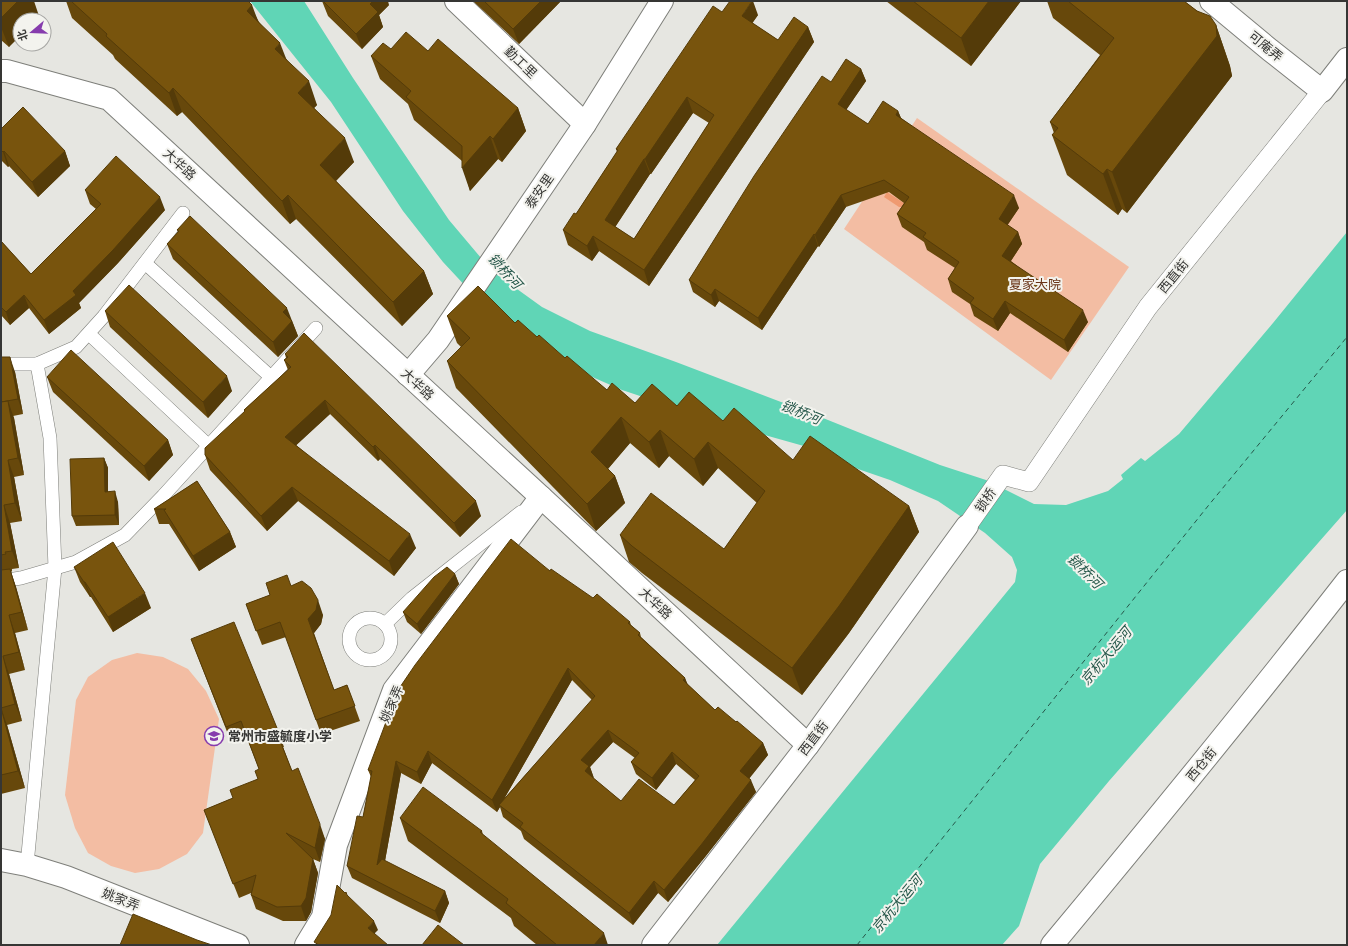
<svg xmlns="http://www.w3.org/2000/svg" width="1348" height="946" viewBox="0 0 1348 946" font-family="'Noto Sans','Noto Sans SC',sans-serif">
<rect width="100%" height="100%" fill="#e6e6e1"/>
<g fill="#f3bda3">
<path d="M917 118 1129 267 1051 380 844 229Z"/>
<path d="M137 653 163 657 188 669 206 691 219 719 203 833 187 854 159 869 135 873 111 866 88 853 75 828 65 795 76 700 88 677 112 660Z"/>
</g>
<path fill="#ef9a71" d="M887 192 919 213 905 208 899 207 884 197Z"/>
<path fill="#60d5b6" d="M250 1H304L353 78 449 220 492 271 542 307 590 331 676 362 823 418 940 465 986 480 1034 504 1066 505 1108 491 1123 479 1121 475 1141 458 1145 461 1179 434 1273 323 1347 232V510L1109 781 1040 864 1019 926 1002 945H717L1015 582 1017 570 1012 557 985 533 938 501 890 480 826 458 818 450 715 421 622 390 542 355 483 305 443 262 403 211 331 102Z"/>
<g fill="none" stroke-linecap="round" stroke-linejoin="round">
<path stroke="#26574a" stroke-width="1" stroke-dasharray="5 4" stroke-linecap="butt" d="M857 945 1208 506 1347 337"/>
<defs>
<g id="service">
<path d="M145 263 272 378"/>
<path d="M89 334 209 446"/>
<path d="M1 364H37L76 347 104 316 183 213"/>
<path d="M1 581 21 578 76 562 125 535 163 496 316 328"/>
<circle cx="370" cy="639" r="21"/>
<path d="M385 624 412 598 521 512"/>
<path d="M27 865 55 568 50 438 37 364"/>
</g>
<path id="pedestrian" d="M967 526 1003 475 1029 482 1148 307 1322 91"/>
<g id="minor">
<path d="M456 1 585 124"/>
<path d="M1211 1 1270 50 1322 91 1347 59"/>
<path d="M1 71H7L109 99 605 556 808 745"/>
<path d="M408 375 438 340 585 124 662 1"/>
<path d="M1 860 27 865 66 877 238 945"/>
<path d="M306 945 323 917 336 845 394 690 541 497"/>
<path d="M653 945 808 745 967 526"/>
<path d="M1052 945C1152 825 1251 704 1347 581"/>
</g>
</defs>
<use href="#service" stroke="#7e7f7a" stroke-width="14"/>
<use href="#pedestrian" stroke="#7e7f7a" stroke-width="20"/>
<use href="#minor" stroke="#7e7f7a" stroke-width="24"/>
<use href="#service" stroke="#fff" stroke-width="13"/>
<use href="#pedestrian" stroke="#fff" stroke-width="19"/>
<use href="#minor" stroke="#fff" stroke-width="22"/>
</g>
<g fill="#67480b" fill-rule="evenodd">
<path d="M1 1 39 16 36 20H20L9 47 1 40Z"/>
<path d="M66 1H248L259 22 287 60 317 105 314 108 354 162 336 181 424 271 433 294 402 326 296 219 290 224 182 112 177 116 115 59 113 55 72 18Z"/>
<path d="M322 1 389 5 379 15 383 27 362 49 328 16Z"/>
<path d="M473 1H561L519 44Z"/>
<path d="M886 1H1021L971 66Z"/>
<path d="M1047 1H1184L1216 25 1230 66 1232 76 1127 213 1122 209 1118 215 1067 175 1052 135 1054 133 1050 122 1100 55 1053 18Z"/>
<path d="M722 12 758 15 752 23 778 40 808 27 814 42 649 286 599 251 592 261 568 245 563 230 576 214 617 152 616 149ZM693 113 709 123 634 239 615 227 650 174H651Z"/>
<path d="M391 49 518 108 526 131 502 162 498 159 470 191 462 161 414 120 408 104 380 79 371 56Z"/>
<path d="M861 69 866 81 846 110 868 124 898 111 901 118 1019 208 1007 225 1018 232 1022 244 1011 261 1088 322 1068 352 1010 313 998 331 974 316 970 304 952 292 948 279 955 268 927 250 924 242 902 227 897 214 904 203 889 192 846 207 819 247 818 246 762 330 719 301 715 307 693 292 689 280 831 82Z"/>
<path d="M1 129 65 151 70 166 38 197 9 166 8 167 1 160Z"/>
<path d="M85 190 165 210 118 263 79 303 81 308 49 334 29 308 10 325 1 315V241L31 274 96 209 90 204Z"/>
<path d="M177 230 292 321 298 336 278 357 173 259 167 244 178 232Z"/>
<path d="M105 311 232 391 208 418 110 327Z"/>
<path d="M447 316 515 323 537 337 607 390 635 403 677 406 723 421 793 460 909 506 919 532 849 633 802 695 642 573 629 562 620 535 724 549 757 503 718 468 703 486 669 456 659 468 630 443 608 469 615 476 625 503 596 531 456 388 447 361 461 347 457 343Z"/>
<path d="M285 354 481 516 460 537 380 459 378 461 330 414 296 445 416 548 394 576 298 501 267 531 210 470 205 455 245 412 244 410 288 370 284 360 286 358Z"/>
<path d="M1 357 15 372 23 414 13 416 14 418 24 475 14 477 22 521 10 523 19 568 12 569V571L11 572 16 587 28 630 15 633 25 670 9 674 22 721 7 725 25 788 1 794Z"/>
<path d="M47 377 168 440 173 455 149 481 53 392Z"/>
<path d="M104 458 108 468V492L118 502 119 525 76 526 72 516Z"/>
<path d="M197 481 230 532 236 547 199 571 169 524H159L154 509Z"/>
<path d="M74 567 151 608 113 632 91 597H90L80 582Z"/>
<path d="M550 571 630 622 631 625 640 633 641 637 685 678 687 684 715 710 736 722 763 743 768 755 749 778 756 792 705 857 668 902 658 893 633 925 524 839 521 831 503 817 500 807 497 812 432 763 421 784 401 773 385 861 445 891 449 903 440 923 352 878 347 866 363 817 371 777 368 770ZM572 680 592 700 504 799ZM613 742 635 758 631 762 636 774 656 790 676 764 695 780 674 805 621 801 594 779 590 767Z"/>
<path d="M455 574 459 584 421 634 407 622 403 612Z"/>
<path d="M291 586 323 615 321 624 314 633 334 690 347 685 360 721 321 734 286 637 262 645 246 604 270 595Z"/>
<path d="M191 639 279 733 284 747H283L292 771 325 839 320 862 313 859 318 873 311 912 306 921H283L256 909 251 895V893L239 898 204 810 233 798 258 779 259 769 246 736 231 742Z"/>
<path d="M400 818 482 831 483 835 608 945H537L514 926 511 918 408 841Z"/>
</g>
<g fill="#543b09">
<path d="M18 1H34L39 16 36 20H20V36L9 47 1 27V18Z"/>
<path d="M373 1H388L389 5 379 15 383 27 362 49 356 34 370 4Z"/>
<path d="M541 1H561L519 44 513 29Z"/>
<path d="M752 1H753L758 15 747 31 742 16Z"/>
<path d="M989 1H1021L971 66 961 38Z"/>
<path d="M252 5 261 29 247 11Z"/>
<path d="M1216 25 1230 66 1232 76 1127 213 1112 172Z"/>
<path d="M808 27 814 42 649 286 644 270Z"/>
<path d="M280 43 289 66 275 49Z"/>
<path d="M861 69 866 81 842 116 838 104Z"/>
<path d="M309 81 317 105 306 116 298 93Z"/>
<path d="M173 88 182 112 177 116 169 93Z"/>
<path d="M687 97 693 113 651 174 645 159Z"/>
<path d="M518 108 526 131 502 162 493 139Z"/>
<path d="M898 111 903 123 896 115Z"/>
<path d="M490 136 498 159 470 191 462 168Z"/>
<path d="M345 138 354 162 328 189 320 165Z"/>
<path d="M4 151 9 166 8 167 3 152Z"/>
<path d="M65 151 70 166 38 197 32 182Z"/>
<path d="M644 159 650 174 610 235 605 220Z"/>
<path d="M1107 169 1122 209 1118 215 1103 174Z"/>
<path d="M288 195 296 219 290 224 282 201Z"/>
<path d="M841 195 846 207 819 247 815 235Z"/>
<path d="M1014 195 1019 208 1003 232 999 219Z"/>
<path d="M160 197 165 210 118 263 79 303 81 308 49 334 44 320Z"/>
<path d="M1018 232 1022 244 1006 268 1002 256Z"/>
<path d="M814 234 818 246 762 330 758 318Z"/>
<path d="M593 236 599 251 592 261 587 246Z"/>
<path d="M424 271 433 294 402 326 393 302Z"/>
<path d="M715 289 719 301 715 307 711 295Z"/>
<path d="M24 295 29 308 10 325 6 312Z"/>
<path d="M1005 301 1010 313 998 331 993 319Z"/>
<path d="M287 308 298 336 278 357 273 342 283 312Z"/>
<path d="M1083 310 1088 322 1068 352 1064 340Z"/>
<path d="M10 357 15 372 23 414 18 399Z"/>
<path d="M227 376 232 391 208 418 203 402Z"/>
<path d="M325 400 330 414 290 451 285 437Z"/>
<path d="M8 401 14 418 24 475 18 458Z"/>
<path d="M621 417 630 443 600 478 591 452Z"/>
<path d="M660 430 669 456 659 468 649 442Z"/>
<path d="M168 440 173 455 149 481 144 466Z"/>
<path d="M708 442 718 468 703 486 694 459Z"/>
<path d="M375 445 380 459 378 461 373 447Z"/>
<path d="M104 458 108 468V502L105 492Z"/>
<path d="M8 460 14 477 22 521 15 503Z"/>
<path d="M615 476 625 503 596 531 587 504Z"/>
<path d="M292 487 298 501 267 531 261 516Z"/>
<path d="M115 491 118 502 119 525 115 515Z"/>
<path d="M476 501 481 516 460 537 454 523Z"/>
<path d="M4 505 10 523 19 568 12 551Z"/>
<path d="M909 506 919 532 849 633 802 695 792 668Z"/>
<path d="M230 532 236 547 199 571 193 556Z"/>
<path d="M410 534 416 548 394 576 389 561Z"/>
<path d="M10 569 16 587 28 630 22 612Z"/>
<path d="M455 574 459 584 421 634 417 624Z"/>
<path d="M84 582H85L91 597H90Z"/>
<path d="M145 593 151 608 113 632 108 617Z"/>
<path d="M318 600 323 615 321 624 314 633 308 619Z"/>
<path d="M9 615 15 633 25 670 19 652Z"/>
<path d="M3 656 9 674 22 721 15 704Z"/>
<path d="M568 668 572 680 500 806 499 805 500 807 497 812 492 800Z"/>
<path d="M685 678 690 690 683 680Z"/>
<path d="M1 708 7 725 25 788 18 771Z"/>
<path d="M608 730 613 742 590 767 594 778 585 771 581 760Z"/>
<path d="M763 743 768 755 745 784 740 771Z"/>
<path d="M428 751 432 763 421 784 417 772Z"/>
<path d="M672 752 676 764 656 790 652 778Z"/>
<path d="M396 761 401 773 382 877 377 865Z"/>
<path d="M751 780 756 792 705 857 668 902 664 890Z"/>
<path d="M320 824 325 839 320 862 315 848Z"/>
<path d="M313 859 318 873 311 912 306 921 301 906Z"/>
<path d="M654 881 658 893 633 925 629 913Z"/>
<path d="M445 891 449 903 440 923 435 911Z"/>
<path d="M374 921 378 930 371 937 368 928Z"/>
<path d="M604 933 608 945H594Z"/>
</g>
<g fill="#78540d" stroke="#543b09" fill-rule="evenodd">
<path d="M1 1H18L1 18Z"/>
<path d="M71 1H248L252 5 247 11 280 43 275 49 309 81 298 93 345 138 320 165 424 271 393 302 288 195 282 201 173 88 169 93 106 36 107 34Z"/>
<path d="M323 1H373L370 4 378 12 356 34Z"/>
<path d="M484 1H541L513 29Z"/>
<path d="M730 1H752L742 16 778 40 794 17 808 27 644 270 593 236 587 246 563 230 574 213 576 214 618 150 616 149 713 6 722 12ZM687 97 714 115 634 239 605 220 644 159H645Z"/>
<path d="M913 1H989L961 38Z"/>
<path d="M1068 1H1184L1197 11 1210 16 1216 25 1217 36 1112 172 1107 169 1103 174 1052 135 1058 128 1050 122 1114 38Z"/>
<path d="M406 32 428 51 438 39 518 108 493 139 490 136 462 168V146L406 97 411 91 371 56 383 43 391 49Z"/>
<path d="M846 59 861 69 838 104 868 124 883 101 898 111 896 115 1014 195 999 219 1018 232 1002 256 1083 310 1064 340 1005 301 993 319 970 303 974 298 948 279 959 262 923 237 926 233 897 214 909 197 884 180 841 195 815 235 814 234 758 318 715 289 711 295 689 280 754 176 822 76 831 82Z"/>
<path d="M23 107 65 151 32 182 4 151 3 152 1 150V129Z"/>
<path d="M116 156 160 197 113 250 73 291 76 295 44 320 24 295 6 312 1 307V241L31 274 101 204 85 190Z"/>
<path d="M190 216 287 308 283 312 292 321 273 342 167 244 179 231 177 230Z"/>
<path d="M129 285 227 376 203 402 105 311Z"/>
<path d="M478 286 515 323 518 320 537 337 539 335 565 358 567 356 607 390 612 383 635 403 652 384 677 406 689 392 723 421 734 408 793 460 810 436 909 506 839 606 792 668 632 546 620 535 651 493 724 549 765 491 708 442 694 459 660 430 649 442 621 417 591 452 615 476 587 504 447 361 470 338 447 316Z"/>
<path d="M304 333 476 501 454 523 375 445 373 447 325 400 285 437 410 534 389 561 292 487 261 516 205 455V448L245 411 244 410 291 367 284 360 288 357 285 354Z"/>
<path d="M71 350 168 440 144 466 47 377Z"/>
<path d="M1 357H10L18 399 1 402Z"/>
<path d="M8 401 18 458 8 460 15 503 4 505 12 551 5 552 6 554 1 555V402Z"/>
<path d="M104 458 105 492 115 491V515L72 516 70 459Z"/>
<path d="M197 481 230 532 193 556 164 510 166 509H154Z"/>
<path d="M511 539 550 571 551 569 593 598 597 594 630 622 628 623 640 633 638 635 685 678 683 680 715 710 718 707 736 722 737 721 763 743 740 771 751 780 701 845 664 890 654 881 629 913 520 827 523 823 499 805 595 696 568 668 492 800 428 751 417 772 396 761 377 865 382 859 445 891 435 911 347 866 357 816 363 817 372 771 368 770 398 690 415 665ZM608 730 639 753 631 762 652 778 672 752 699 776 674 805 639 779 621 801 585 771 589 766 581 760Z"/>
<path d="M113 542 145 593 108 617 85 582H84L74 567Z"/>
<path d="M447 567 455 574 417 624 403 612 434 577Z"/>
<path d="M10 569 22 612 9 615 19 652 3 656 15 704 1 708 18 771 1 775V570Z"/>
<path d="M287 575 291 586 302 581 311 588 318 600 316 610 308 619 334 690 347 685 355 706 316 720 280 622 256 631 246 604 270 595 266 583Z"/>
<path d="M234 622 279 733H277L292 771 298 768 320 824 315 848 286 833 313 859 306 898 301 906 277 907 251 895 256 875 233 884 204 810 233 798 230 790 258 779 255 771 259 769 241 721 226 727 191 639Z"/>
<path d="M423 787 482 831 480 832 604 933 594 945H557L506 903 508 899 400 818Z"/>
<path d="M337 885 345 893 346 892 347 895 374 921 368 928 388 945H319L314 942 331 915Z"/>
<path d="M133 914 197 940 212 945H120Z"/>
<path d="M438 925 464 945H422Z"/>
</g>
<defs>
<symbol id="school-ring" viewBox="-11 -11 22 22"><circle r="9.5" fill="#f3f3ee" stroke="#863cad" stroke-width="1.5"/><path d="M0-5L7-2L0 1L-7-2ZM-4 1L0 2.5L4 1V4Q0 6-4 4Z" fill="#863cad"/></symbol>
</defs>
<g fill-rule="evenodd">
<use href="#school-ring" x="203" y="725" width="22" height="22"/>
</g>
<g text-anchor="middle" stroke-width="4" stroke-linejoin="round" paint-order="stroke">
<g font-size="13" fill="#363634" stroke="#f3f3ee">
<text transform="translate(1266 46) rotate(39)" y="5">可庵弄</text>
<text transform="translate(521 62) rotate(44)" y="5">勤工里</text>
<text transform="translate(180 164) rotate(43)" y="5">大华路</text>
<text transform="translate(539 191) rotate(-55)" y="5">泰安里</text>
<text transform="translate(1173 276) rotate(-51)" y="5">西直街</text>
<text transform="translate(418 384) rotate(43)" y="5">大华路</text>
<text transform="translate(985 500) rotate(-55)" y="5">锁桥</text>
<text transform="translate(656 603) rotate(43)" y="5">大华路</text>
<text transform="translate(391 704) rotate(-66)" y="5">姚家弄</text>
<text transform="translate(813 738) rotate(-53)" y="5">西直街</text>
<text transform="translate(1201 764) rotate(-51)" y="5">西仓街</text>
<text transform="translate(121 899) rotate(22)" y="5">姚家弄</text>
</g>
<g font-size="13" fill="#693316" stroke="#f3f3ee">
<text x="1035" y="289">夏家大院</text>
</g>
<g font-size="13" font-weight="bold" fill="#363634" stroke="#f3f3ee" text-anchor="start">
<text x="228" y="741">常州市盛毓度小学</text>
</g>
<g font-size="14" font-style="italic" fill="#26574a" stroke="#f3f3ee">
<text transform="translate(505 271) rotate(48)" y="5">锁桥河</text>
<text transform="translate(801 412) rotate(22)" y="5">锁桥河</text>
<text transform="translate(1085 571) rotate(45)" y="5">锁桥河</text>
<text transform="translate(1106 656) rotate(-50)" y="5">京杭大运河</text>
<text transform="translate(897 904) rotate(-50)" y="5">京杭大运河</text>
</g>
</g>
<rect width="1348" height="946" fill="none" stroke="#363634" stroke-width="4"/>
<g transform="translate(32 32) rotate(251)"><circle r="19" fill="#f3f3ee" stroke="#a7a7a4"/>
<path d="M0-3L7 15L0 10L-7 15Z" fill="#863cad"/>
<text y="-6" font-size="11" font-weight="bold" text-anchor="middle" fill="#363634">北</text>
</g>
</svg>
